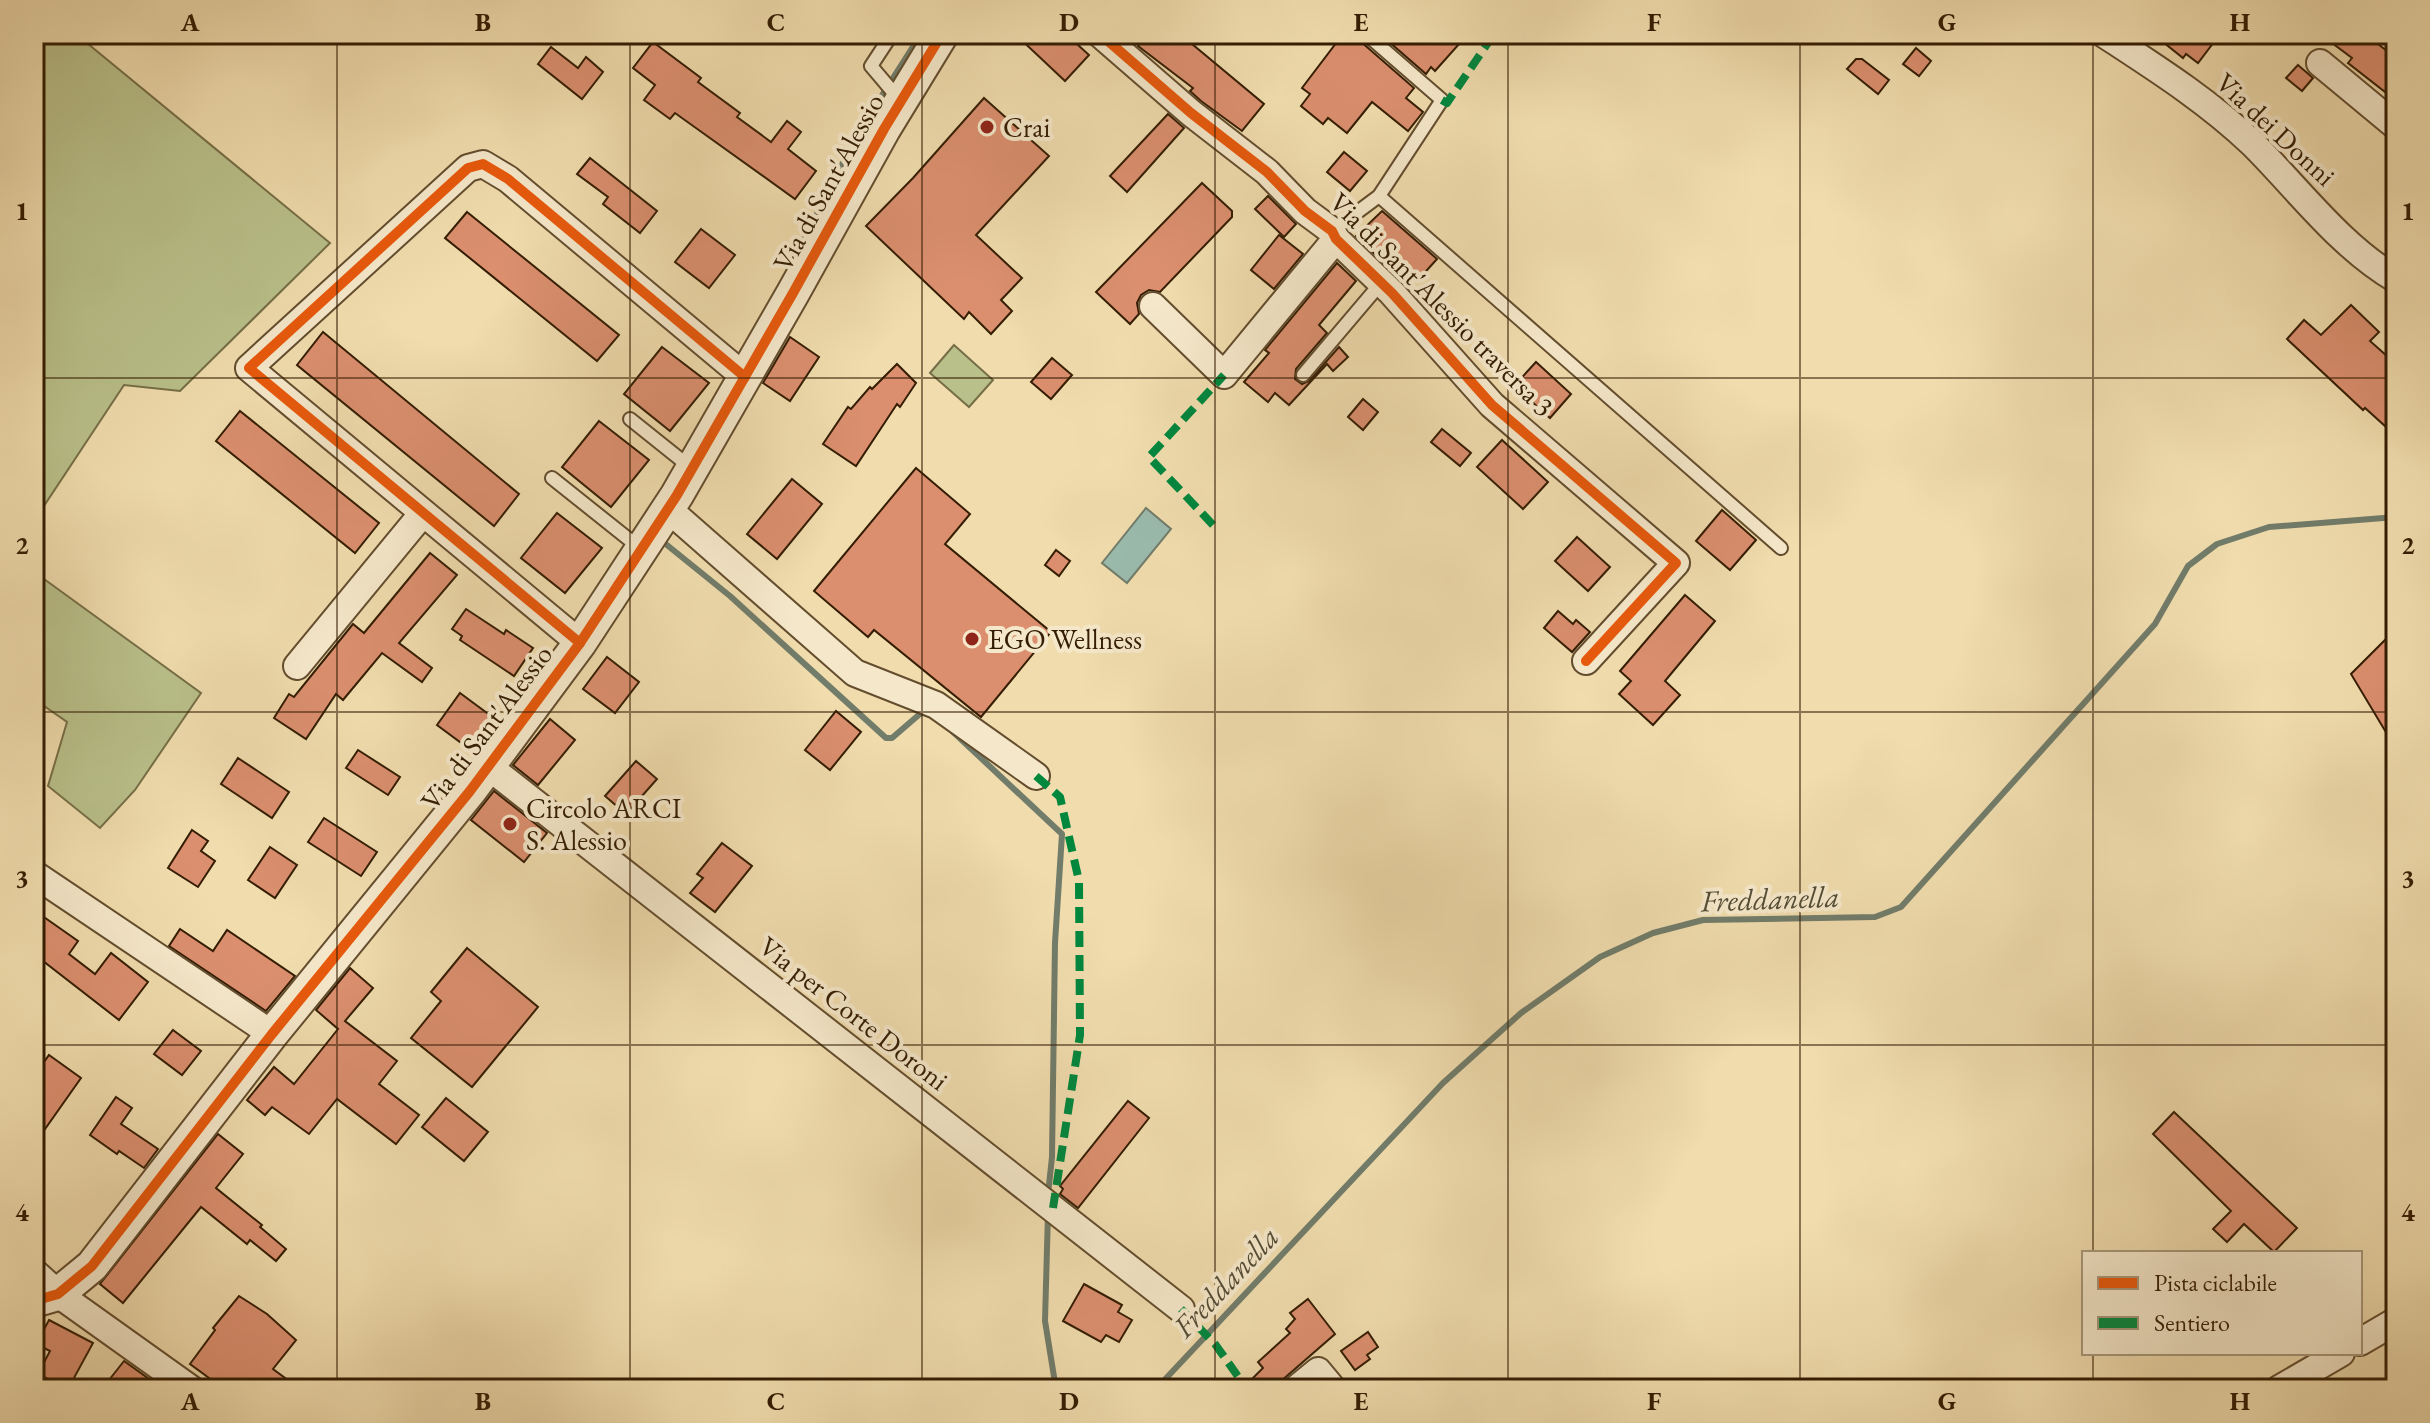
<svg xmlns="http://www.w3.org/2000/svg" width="2430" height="1423" viewBox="0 0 2430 1423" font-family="'EB Garamond',serif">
<rect width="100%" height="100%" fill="#f0dcad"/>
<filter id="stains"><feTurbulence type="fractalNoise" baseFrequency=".0025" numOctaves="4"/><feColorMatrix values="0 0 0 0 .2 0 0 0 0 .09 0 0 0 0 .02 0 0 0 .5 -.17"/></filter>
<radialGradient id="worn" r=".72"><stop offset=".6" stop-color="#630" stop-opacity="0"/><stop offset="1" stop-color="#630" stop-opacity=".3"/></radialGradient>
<g fill="#b9c08a" stroke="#766e46" stroke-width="2">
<path d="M34 34H76L330 243 180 391 124 385 34 521Z"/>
<path d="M954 345 993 380 969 407 930 373Z"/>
<path d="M34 524 44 579 201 693 135 790 100 828 48 786 67 722 34 699Z"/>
</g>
<path fill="#9abbae" stroke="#717c6a" stroke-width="2" d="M1146 508 1171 529 1127 583 1102 563Z"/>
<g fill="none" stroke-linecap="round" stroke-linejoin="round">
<g stroke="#717c6a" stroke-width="6">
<path d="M795 257 858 133 921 34"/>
<path d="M662 541 730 596 886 738H892L921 713 926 712"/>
<path d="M951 730 1062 834 1055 943 1052 1157 1048 1194"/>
<path d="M1048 1213 1045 1321 1056 1389"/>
<path d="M1156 1389 1443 1083 1521 1013 1600 957 1653 933 1703 920 1875 917 1901 907 2155 624 2188 566 2217 544 2269 527 2396 517"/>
</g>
</g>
<g fill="#db8f6f" stroke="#341d03" stroke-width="2">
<path d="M1015 34H1066L1089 55 1065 81Z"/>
<path d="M1147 34H1180L1264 104 1242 131 1201 101 1190 91 1193 88 1138 46Z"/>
<path d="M1343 34H1357L1360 41 1414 88 1406 98 1423 112 1408 131 1372 102 1347 133 1328 118 1323 124 1301 106 1310 94 1302 88Z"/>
<path d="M1380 34H1468L1435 71 1431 67 1426 74Z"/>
<path d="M2153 34H2220L2198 63 2186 54 2183 58Z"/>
<path d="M2320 34H2365L2396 58V86L2389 95 2348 63 2352 58Z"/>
<path d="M653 42 701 78 698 82 740 113 737 117 771 142 787 121 801 132 788 149 816 171 795 199 675 113 670 119 644 100 655 85 633 68Z"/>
<path d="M551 47 578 68 586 57 603 72 582 99 538 64Z"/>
<path d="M1916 48 1931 61 1919 76 1903 64Z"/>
<path d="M1856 59H1862L1889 80 1878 94 1847 69Z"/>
<path d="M2298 65 2313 78 2302 91 2286 78Z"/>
<path d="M984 98 1049 156 976 235 1022 278 1001 300 1012 311 991 334 969 312 964 319 866 226 913 178Z"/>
<path d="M1168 114 1184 128 1127 192 1110 176Z"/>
<path d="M1344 152 1367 171 1350 191 1327 172Z"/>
<path d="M590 158 657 211 640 233 603 204 608 197 577 174Z"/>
<path d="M1202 183 1232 211V217L1160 292 1149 290 1141 295 1137 303 1139 314 1130 324 1096 292Z"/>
<path d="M1268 196 1296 224 1284 237 1255 209Z"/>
<path d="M1382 211 1437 259 1419 279 1401 262 1392 271 1356 236Z"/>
<path d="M467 212 619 335 597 361 445 238Z"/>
<path d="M701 229 735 255 709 288 675 262Z"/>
<path d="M1279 235 1303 254 1274 289 1251 270Z"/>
<path d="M1337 263 1356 281 1319 325 1327 333 1296 369 1295 379 1302 384 1309 381 1339 347 1348 357 1333 371 1327 364 1289 405 1275 393 1268 402 1244 382 1269 353 1265 350Z"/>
<path d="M2351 305 2379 332 2370 341 2396 364V436L2365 408 2363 410 2287 339 2304 320 2321 335Z"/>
<path d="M323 332 519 494 494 526 297 365Z"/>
<path d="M790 337 819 357 790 401 763 383Z"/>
<path d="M662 347 709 383 670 431 624 394Z"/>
<path d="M1052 358 1072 375 1051 399 1031 382Z"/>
<path d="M1536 362 1571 394 1550 418 1514 386Z"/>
<path d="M897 364 916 383 900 407 897 404 856 466 823 444 848 407 851 409 870 387 872 389Z"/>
<path d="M1363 399 1378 412 1363 430 1348 417Z"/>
<path d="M240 411 379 523 355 553 216 441Z"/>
<path d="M599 421 649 460 611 507 562 467Z"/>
<path d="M1442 429 1471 453 1460 466 1431 442Z"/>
<path d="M1502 440 1548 482 1523 509 1477 467Z"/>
<path d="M916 468 970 514 945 544 1051 632 981 717 874 630 868 637 814 591Z"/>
<path d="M792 479 822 504 777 559 747 534Z"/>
<path d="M1722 510 1756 540 1730 570 1696 541Z"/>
<path d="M557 513 602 548 565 593 521 558Z"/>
<path d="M1577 537 1610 567 1588 591 1555 561Z"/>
<path d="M1056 550 1070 561 1059 576 1045 565Z"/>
<path d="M430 553 457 575 399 643 432 668 422 682 382 653 343 700 336 694 306 739 274 718 289 694 294 697 353 624 364 633Z"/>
<path d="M1685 595 1715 621 1665 681 1680 695 1653 725 1619 694 1631 681 1620 671Z"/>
<path d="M466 609 504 634 506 630 533 648 514 676 460 640 462 636 452 629Z"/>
<path d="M1558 611 1573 624 1576 620 1590 632 1572 652 1544 628Z"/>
<path d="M2396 629V749L2351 674Z"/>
<path d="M607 657 639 682 615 713 583 689Z"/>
<path d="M460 693 491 716 468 748 437 725Z"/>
<path d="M836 711 861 732 830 770 805 750Z"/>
<path d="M550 719 575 740 538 785 513 765Z"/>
<path d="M358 750 400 777 388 795 346 768Z"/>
<path d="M238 758 289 792 272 818 221 784Z"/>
<path d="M636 761 657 779 626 814 605 796Z"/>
<path d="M494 791 547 833 524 862 471 820Z"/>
<path d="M324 818 377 852 361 876 308 842Z"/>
<path d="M192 830 208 841 201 851 215 861 198 887 168 868Z"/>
<path d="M722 843 752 866 715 912 690 893 703 878 697 874Z"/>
<path d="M270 847 297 865 275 898 248 880Z"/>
<path d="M41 915 78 941 69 954 95 974 111 953 148 982 119 1020 34 954V925Z"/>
<path d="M180 929 213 951 227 930 295 976 266 1011 169 946Z"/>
<path d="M467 948 538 1007 472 1087 411 1038 441 1001 431 992Z"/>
<path d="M350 968 373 988 345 1021 397 1061 379 1084 419 1115 396 1144 337 1099 309 1134 272 1107 265 1115 247 1100 274 1067 294 1084 338 1029 316 1010Z"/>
<path d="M173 1030 201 1051 182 1075 154 1054Z"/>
<path d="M49 1055 81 1078 45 1129 34 1121V1076Z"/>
<path d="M116 1097 132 1108 121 1124 158 1149 144 1168 119 1151 117 1154 90 1135Z"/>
<path d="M446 1098 488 1132 464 1161 422 1127Z"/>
<path d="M1128 1101 1149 1118 1078 1208 1060 1194 1063 1189 1060 1186Z"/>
<path d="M2174 1112 2297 1228 2274 1252 2244 1224 2227 1242 2213 1229 2231 1211 2153 1134Z"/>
<path d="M218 1134 243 1154 216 1188 262 1225 260 1227 286 1249 276 1261 250 1240 247 1244 201 1207 123 1303 100 1284Z"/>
<path d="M1084 1284 1122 1305 1118 1312 1132 1320 1119 1342 1106 1335 1101 1342 1063 1321Z"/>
<path d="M239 1296 267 1314 296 1340 273 1369 300 1389H224L190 1364 215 1330 213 1328Z"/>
<path d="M1308 1299 1335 1334 1272 1389H1242L1263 1368 1258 1362 1290 1333 1286 1329 1295 1319 1290 1313Z"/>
<path d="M49 1320 93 1343 68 1389 38 1374 50 1351 36 1344Z"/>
<path d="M1368 1332 1378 1347 1367 1355 1370 1359 1355 1370 1341 1351Z"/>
<path d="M124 1361 163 1389H102Z"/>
</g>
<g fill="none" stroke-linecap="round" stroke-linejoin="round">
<defs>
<g id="service">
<path d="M892 34 871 66 899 99"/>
<path d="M1379 196 1781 548"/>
<path d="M1332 231 1379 196 1442 100 1366 34"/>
<path d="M1303 375 1381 283"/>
<path d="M630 419 690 467"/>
<path d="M552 478 641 549"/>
</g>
<g id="minor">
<path d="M1100 34 1191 113 1267 172 1305 211 1332 231 1336 239 1392 293 1492 405 1676 563 1586 661"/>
<path d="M2104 34C2156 68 2208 101 2253 144 2298 189 2341 247 2396 279"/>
<path d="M2320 63 2396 126"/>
<path d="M1153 306 1224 375 1336 239"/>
<path d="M668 509 855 673 936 705 1036 776"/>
<path d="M580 643 249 368 468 168 483 164 508 179 745 377"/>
<path d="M297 666 423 513"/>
<path d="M489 767 1181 1309"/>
<path d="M34 874 272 1034"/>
<path d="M34 1272 58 1294 191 1389"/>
<path d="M2360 1342 2396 1321"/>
<path d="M1296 1389 1318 1371 1333 1389"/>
<path d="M2279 1389 2341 1353"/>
</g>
<path id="tertiary" d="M34 1301 58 1294 92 1266 272 1034 470 791 580 643 677 495 793 293 884 129 942 34"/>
</defs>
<use href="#service" stroke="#634d2e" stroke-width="16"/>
<use href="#minor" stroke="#634d2e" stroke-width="30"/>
<use href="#tertiary" stroke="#634d2e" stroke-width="36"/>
<use href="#service" stroke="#f5e8ca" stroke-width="12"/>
<use href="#minor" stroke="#f5e8ca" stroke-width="26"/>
<use href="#tertiary" stroke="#f5e8ca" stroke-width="32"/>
<g stroke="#00873e" stroke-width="8" stroke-dasharray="16 8" stroke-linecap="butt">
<path d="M1442 100 1447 103 1494 34"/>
<path d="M1213 525 1149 457 1224 375"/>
<path d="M1036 776 1060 797 1079 881 1080 1035 1053 1208"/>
<path d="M1181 1309 1215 1344 1247 1389"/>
</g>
<defs>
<g id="cycleway">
<path d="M1100 34 1191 113 1267 172 1305 211 1332 231 1336 239 1392 293 1492 405 1676 563 1586 661"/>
<path d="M580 643 249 368 468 168 483 164 508 179 745 377"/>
<path d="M34 1301 58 1294 92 1266 272 1034 470 791 580 643 677 495 793 293 884 129 942 34"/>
</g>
</defs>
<use href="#cycleway" stroke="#f5e8ca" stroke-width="15"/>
<use href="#cycleway" stroke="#e8590c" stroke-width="10"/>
</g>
<path fill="none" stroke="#341d03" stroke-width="2" stroke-opacity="0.55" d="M337 34V1389M630 34V1389M922 34V1389M1215 34V1389M1508 34V1389M1800 34V1389M2093 34V1253M34 378H2396M34 712H2396M34 1045H2396M2093 1353V1389"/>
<g fill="#8f2418" stroke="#f5e8ca" stroke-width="3">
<circle cx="987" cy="127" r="8"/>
<circle cx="972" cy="639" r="8"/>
<circle cx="510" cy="824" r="8"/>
</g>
<g text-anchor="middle" stroke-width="8" stroke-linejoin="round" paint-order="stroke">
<g font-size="28" fill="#341d03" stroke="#f5e8ca" text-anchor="start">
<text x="1003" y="137">Crai</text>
<text x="988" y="649">EGO Wellness</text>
<text x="526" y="818">Circolo ARCI<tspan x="526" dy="32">S. Alessio</tspan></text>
</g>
<g font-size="28" fill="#341d03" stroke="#f5e8ca">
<text transform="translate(2276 129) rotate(43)" y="10">Via dei Donni</text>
<text transform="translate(828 182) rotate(-61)" y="10">Via di Sant'Alessio</text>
<text transform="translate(1442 304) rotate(45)" y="10">Via di Sant'Alessio traversa 3</text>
<text transform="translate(486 727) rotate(-53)" y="10">Via di Sant'Alessio</text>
<text transform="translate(854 1013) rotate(38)" y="10">Via per Corte Doroni</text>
</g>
<g font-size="30" font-style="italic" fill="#534c36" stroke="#f5e8ca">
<text transform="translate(1770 899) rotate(-2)" y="10">Freddanella</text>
<text transform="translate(1226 1282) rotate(-47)" y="10">Freddanella</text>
</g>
</g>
<rect width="2430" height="1423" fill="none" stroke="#f0dcad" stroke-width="88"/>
<rect x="2082" y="1251" width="280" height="104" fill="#f5e8ca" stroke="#a8977a" stroke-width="2"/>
<rect x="2098" y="1277" width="40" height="12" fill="#e8590c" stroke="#a8977a" stroke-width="2"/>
<text x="2154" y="1291" font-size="24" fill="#341d03">Pista ciclabile</text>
<rect x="2098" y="1317" width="40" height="12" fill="#00873e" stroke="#a8977a" stroke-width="2"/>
<text x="2154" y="1331" font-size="24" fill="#341d03">Sentiero</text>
<rect x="44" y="44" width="2342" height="1335" fill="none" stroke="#341d03" stroke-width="3"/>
<g font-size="26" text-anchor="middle" font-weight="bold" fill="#341d03">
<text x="190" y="31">A</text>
<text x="483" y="31">B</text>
<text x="776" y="31">C</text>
<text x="1069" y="31">D</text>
<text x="1361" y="31">E</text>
<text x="1654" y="31">F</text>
<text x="1947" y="31">G</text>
<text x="2240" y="31">H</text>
<text x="22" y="220">1</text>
<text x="2408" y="220">1</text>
<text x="22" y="554">2</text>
<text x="2408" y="554">2</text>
<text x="22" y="887">3</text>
<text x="2408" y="887">3</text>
<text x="22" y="1221">4</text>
<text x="2408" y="1221">4</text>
<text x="190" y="1410">A</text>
<text x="483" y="1410">B</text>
<text x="776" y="1410">C</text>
<text x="1069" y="1410">D</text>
<text x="1361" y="1410">E</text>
<text x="1654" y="1410">F</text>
<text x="1947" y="1410">G</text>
<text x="2240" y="1410">H</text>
</g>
<rect width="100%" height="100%" filter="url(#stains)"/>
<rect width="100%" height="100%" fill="url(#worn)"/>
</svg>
